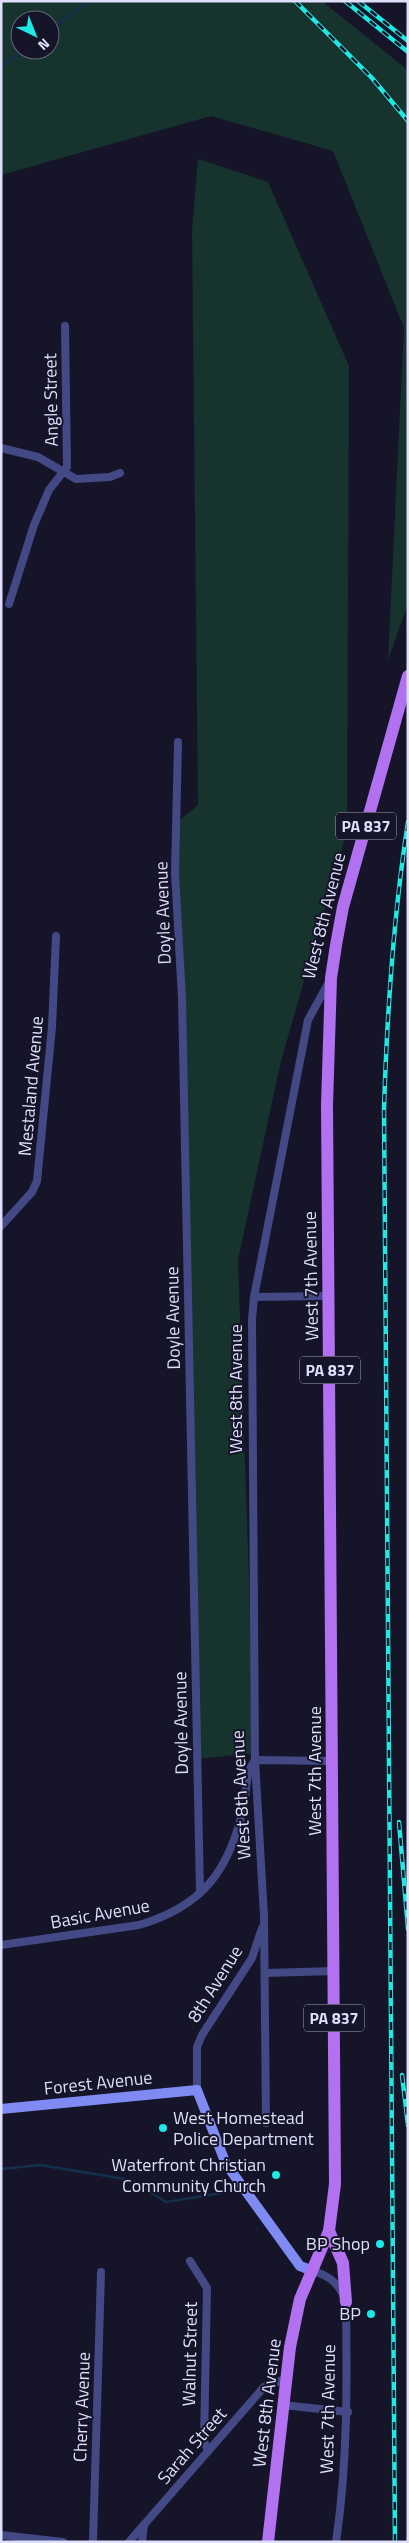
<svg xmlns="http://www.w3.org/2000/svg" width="409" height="2543" viewBox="0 0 409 2543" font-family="'Titillium Web',sans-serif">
<rect width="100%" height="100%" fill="#151429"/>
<g fill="#17332e" fill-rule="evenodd">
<path d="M1 1H322L404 67 408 72V604L388 660 404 328 333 151 211 116 1 175ZM20 20H50V50H20Z"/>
<path d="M198 159 268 182 349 366 347 831 281 1061 238 1260 255 1753 197 1759 176 823 198 805 192 230Z"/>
</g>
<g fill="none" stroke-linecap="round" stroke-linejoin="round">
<g stroke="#15304c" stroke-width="2.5">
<path d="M50 30 89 1"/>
<path d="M1 67 24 50"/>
<path d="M1 2169 40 2165 131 2180 166 2202 222 2193"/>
</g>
<g stroke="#434984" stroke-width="8">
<path d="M1 448 38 457 76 479 110 477 120 473"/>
<path d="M9 604 34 525 49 490 67 467 65 326"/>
<path d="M178 742 175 873 182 998 200 1893"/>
<path d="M1 1226 32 1192 37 1181 52 1027 56 936"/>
<path d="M254 1297 329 1296"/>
<path d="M1 1945 139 1925C204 1906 230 1869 244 1805 247 1789 245 1774 255 1760L333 1761"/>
<path d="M266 1973 334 1971"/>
<path d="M197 2090V2047L202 2035 252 1958 262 1928"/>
<path d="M266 2123 264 1916 255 1760 252 1320 254 1297 308 1020 329 982"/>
<path d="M190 2261 207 2288 204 2441 208 2451"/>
<path d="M313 2271C330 2276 340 2284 346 2302 347 2383 348 2461 336 2542"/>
<path d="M283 2405 348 2412"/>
<path d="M1 2535 63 2542"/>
<path d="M93 2542 101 2272"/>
<path d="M129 2542 264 2387 285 2379"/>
<path d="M142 2542 144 2525"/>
</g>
<path stroke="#7f8bf3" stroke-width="10" d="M1 2109 197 2090 226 2164 300 2266 313 2271"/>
<g stroke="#b171f1" stroke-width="12">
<path d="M329 2231 343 2263 346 2302"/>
<path d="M268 2542 290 2347 300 2299 329 2231 335 2184 327 1105 331 978 336 945 343 907 408 676"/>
</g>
<defs>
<g id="rail">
<path d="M295 1 372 78 408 121"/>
<path d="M345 1 408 52"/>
<path d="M358 1 408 41"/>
<path d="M399 1822 408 1929"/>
<path d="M402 2075 408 2125"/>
<path d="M395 2542 384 1109C387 1013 393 918 408 822"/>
</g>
</defs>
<use href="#rail" stroke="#1ee9e4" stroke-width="4.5"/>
<use href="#rail" stroke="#151429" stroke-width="2.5" stroke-dasharray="8" stroke-linecap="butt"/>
</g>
<g fill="#1ee9e4" stroke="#151429" stroke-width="2">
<circle cx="163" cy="2128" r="5"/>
<circle cx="276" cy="2175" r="5"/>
<circle cx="380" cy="2244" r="5"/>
<circle cx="371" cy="2314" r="5"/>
</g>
<g text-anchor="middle" stroke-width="4" stroke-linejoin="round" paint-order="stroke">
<g fill="#151429" stroke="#a2a2bd" stroke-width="1">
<rect x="336" y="812.5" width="60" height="27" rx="4"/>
<rect x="300" y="1356.5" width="60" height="27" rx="4"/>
<rect x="304" y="2004.5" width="60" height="27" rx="4"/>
</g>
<g font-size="16" font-weight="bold" fill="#dfdffc">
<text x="366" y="832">PA 837</text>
<text x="330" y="1376">PA 837</text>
<text x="334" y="2024">PA 837</text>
</g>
<g font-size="18" fill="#dfdffc" stroke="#151429">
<text transform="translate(51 400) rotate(-91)" y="6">Angle Street</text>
<text transform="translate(163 913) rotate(-92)" y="6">Doyle Avenue</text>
<text transform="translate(324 916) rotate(-76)" y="6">West 8th Avenue</text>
<text transform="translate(31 1086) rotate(-85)" y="6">Mestaland Avenue</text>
<text transform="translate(311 1276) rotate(-91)" y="6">West 7th Avenue</text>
<text transform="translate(173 1318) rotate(-91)" y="6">Doyle Avenue</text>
<text transform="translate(236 1389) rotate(-90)" y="6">West 8th Avenue</text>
<text transform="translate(181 1723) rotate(-91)" y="6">Doyle Avenue</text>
<text transform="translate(315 1771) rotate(-90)" y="6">West 7th Avenue</text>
<text transform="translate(241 1795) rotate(-93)" y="6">West 8th Avenue</text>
<text transform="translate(100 1914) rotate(-10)" y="6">Basic Avenue</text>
<text transform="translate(215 1984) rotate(-58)" y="6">8th Avenue</text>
<text transform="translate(98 2083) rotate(-6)" y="6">Forest Avenue</text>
<text transform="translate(190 2354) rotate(-89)" y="6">Walnut Street</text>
<text transform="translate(267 2403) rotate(-83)" y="6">West 8th Avenue</text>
<text transform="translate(82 2407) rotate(-88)" y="6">Cherry Avenue</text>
<text transform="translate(328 2409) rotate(-89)" y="6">West 7th Avenue</text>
<text transform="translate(192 2446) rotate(-49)" y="6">Sarah Street</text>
</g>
<g font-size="18" fill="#dfdffc" stroke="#151429" text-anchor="end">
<text x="173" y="2124" text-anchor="start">West Homestead<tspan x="173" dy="21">Police Department</tspan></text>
<text x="266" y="2171">Waterfront Christian<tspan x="266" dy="21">Community Church</tspan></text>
<text x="370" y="2250">BP Shop</text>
<text x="361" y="2320">BP</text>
</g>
</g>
<rect width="409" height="2543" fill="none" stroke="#dfdffc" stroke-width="5"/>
<g transform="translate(35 35) rotate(137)"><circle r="24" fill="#151429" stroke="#66657d"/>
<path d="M0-4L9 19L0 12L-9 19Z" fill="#1ee9e4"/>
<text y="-8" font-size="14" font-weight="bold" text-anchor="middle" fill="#dfdffc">N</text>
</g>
</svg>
